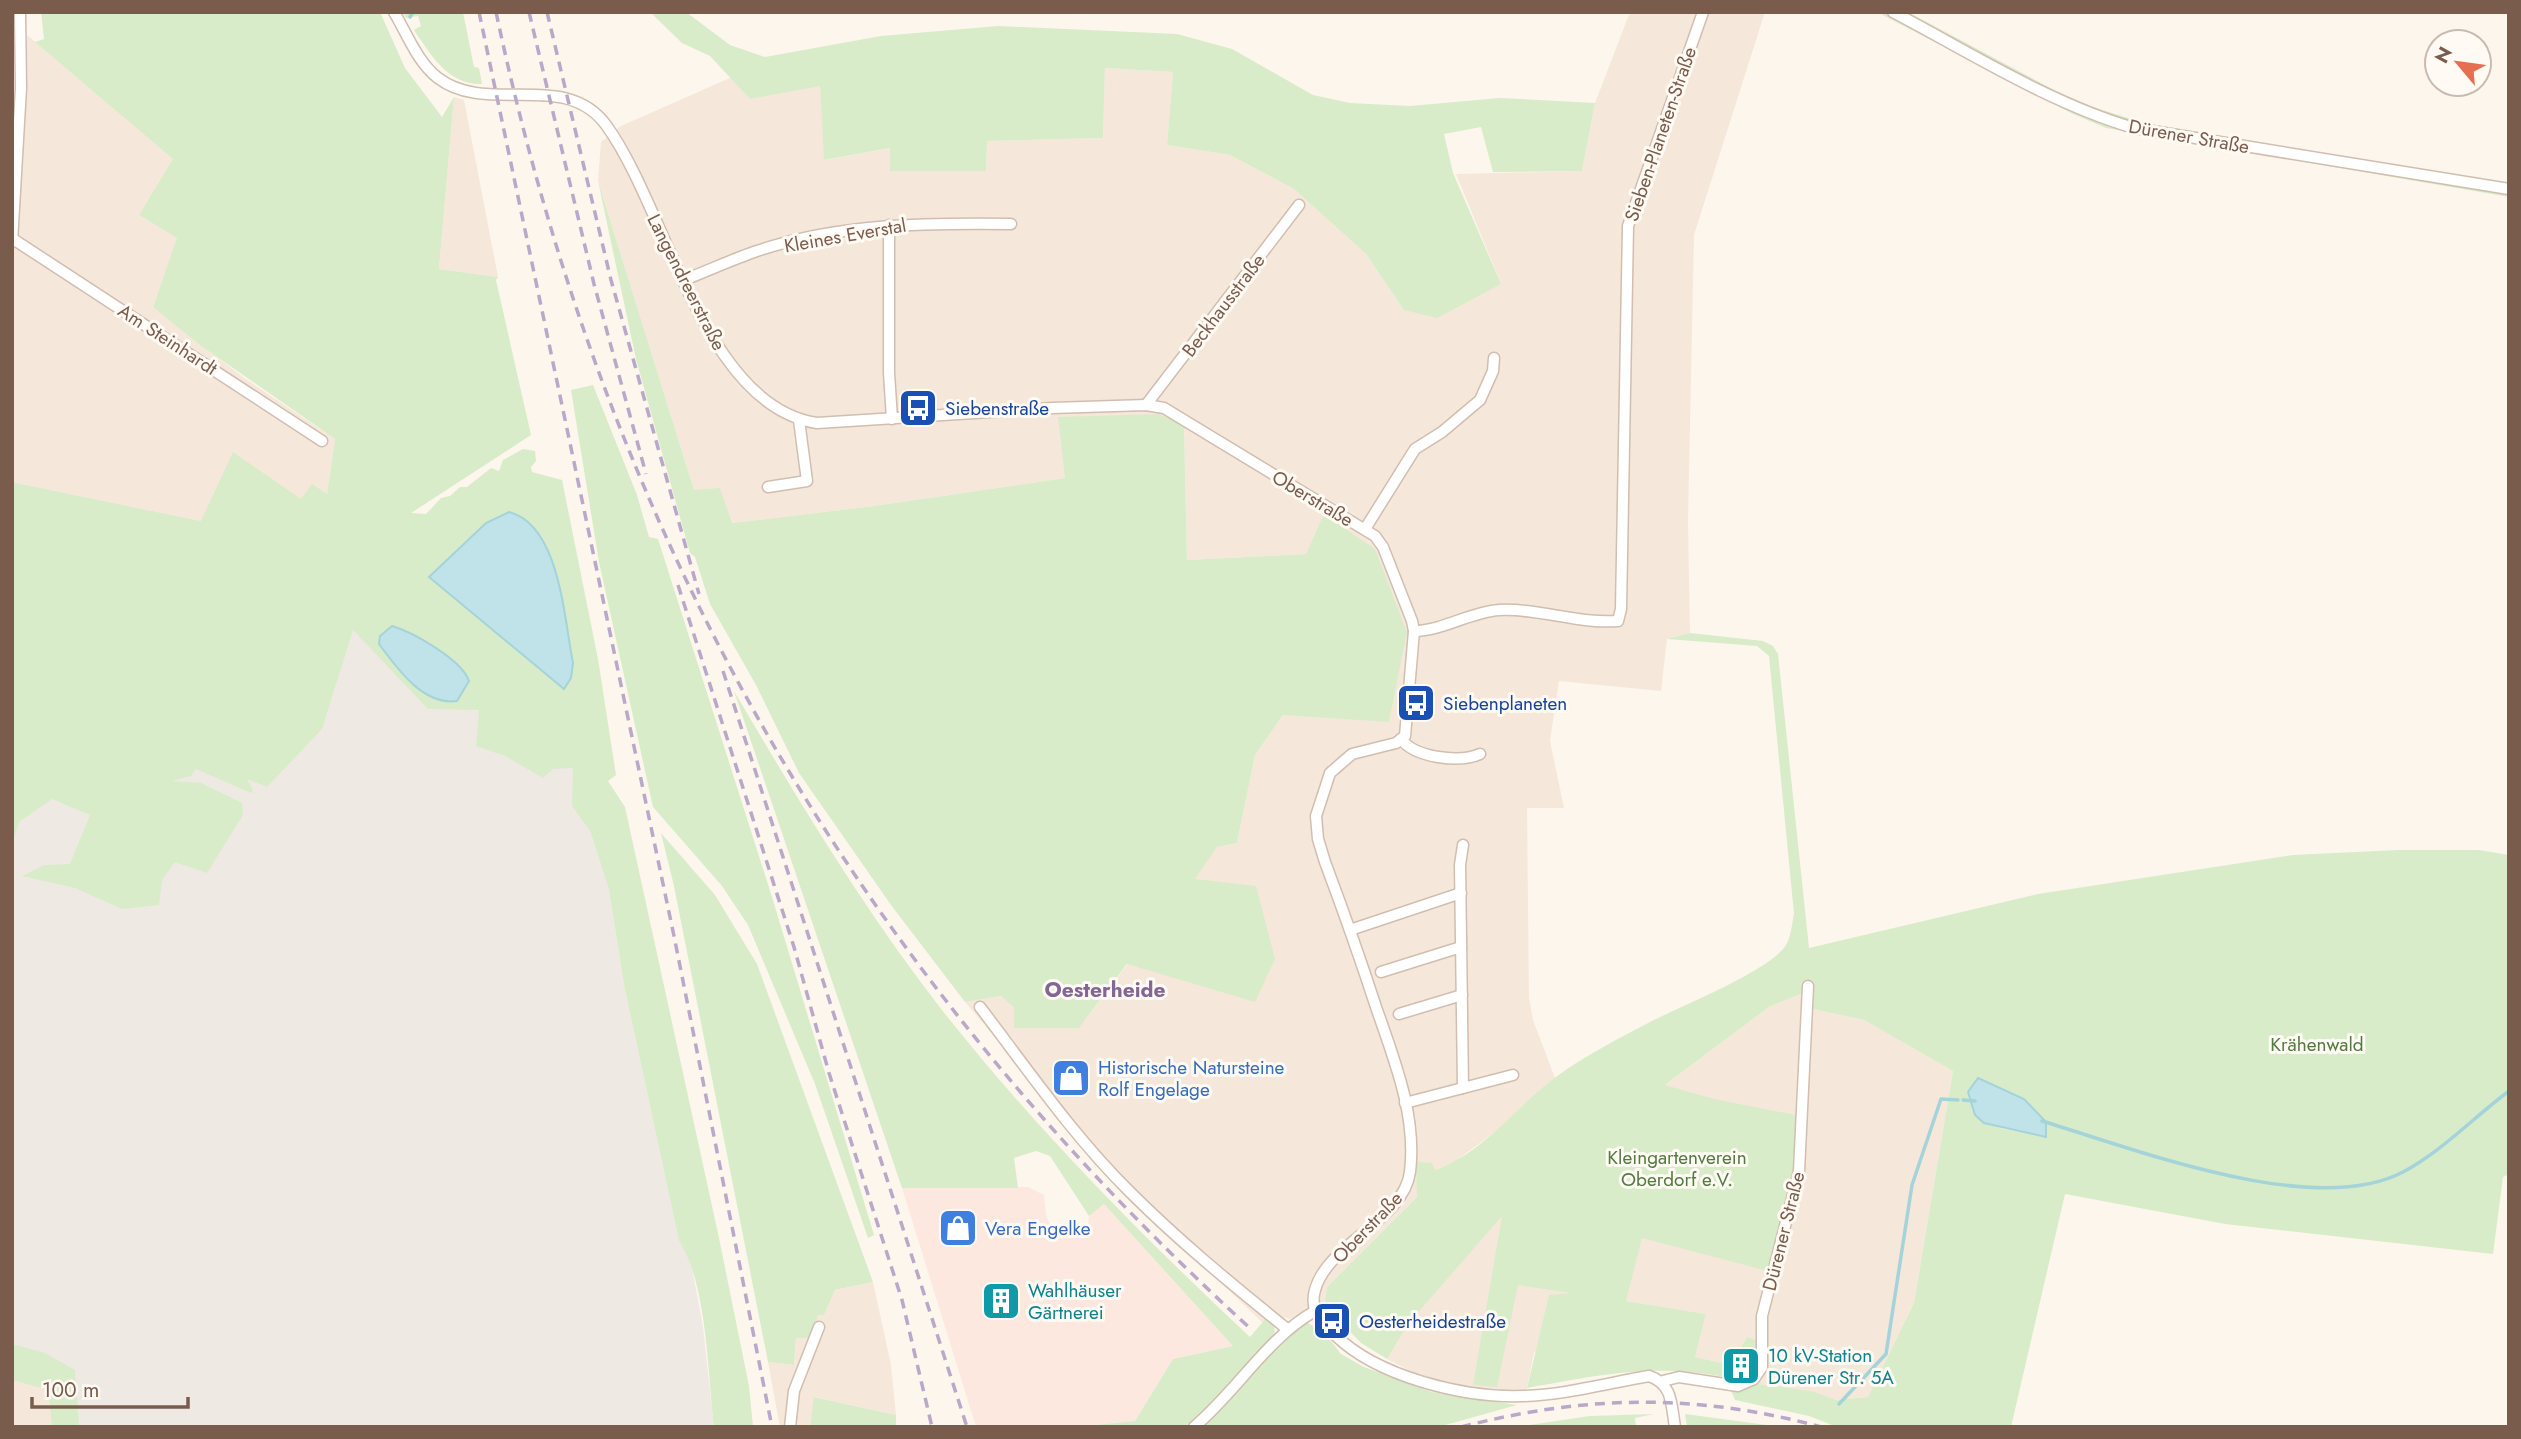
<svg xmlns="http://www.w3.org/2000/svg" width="2521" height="1439" viewBox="0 0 2521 1439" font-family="Jost,sans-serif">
<rect width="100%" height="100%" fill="#fdf6ec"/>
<g fill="#f5e8da">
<path d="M1630 12H1765L1694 235 1688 521 1690 633 1667 639 1661 691 1559 681 1550 741 1564 808H1527L1529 997 1533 1020 1555 1078 1507 1123 1453 1163 1435 1170 1417 1197 1327 1287 1324 1304 1302 1311 1290 1319 1271 1313 1263 1323 1130 1196 965 1002 1001 996 1014 1008 1015 1028H1079L1217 847 1237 843 1255 755 1283 715 1306 554 1187 560 1184 426 1065 478 874 506 732 523 694 490 598 181 601 142 621 126 732 77 750 99 820 85 825 160 891 148 890 171H986L987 141 1103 138 1105 68 1173 72 1167 145 1230 155 1294 189 1366 254 1404 310 1501 284 1456 174 1582 171 1595 103Z"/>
<path d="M27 35 174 159 139 215 178 238 153 307 243 377 335 439 327 494 201 521 12 482V229Z"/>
<path d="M454 97 464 100 498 277 439 269Z"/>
<path d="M1803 993 1813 1009 1864 1020 1953 1071 1914 1303 1868 1397 1836 1400 1812 1391 1758 1384 1751 1374 1759 1341 1747 1337 1731 1365 1695 1357 1706 1314 1575 1293 1534 1353 1526 1392 1432 1382 1387 1359 1409 1323 1502 1215 1664 1086 1769 1007Z"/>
<path d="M873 1282 891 1365 896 1415 815 1397 810 1427H780L768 1362 794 1365 796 1338 818 1314 824 1315 835 1290Z"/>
<path d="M12 1380 48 1390 52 1427H12Z"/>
</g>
<path fill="#fde8e0" d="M1028 1187 1044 1195 1046 1215 1052 1230 1063 1237H1086L1089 1216 1104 1204 1233 1346 1173 1359 1135 1421 1075 1427H976L902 1188Z"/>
<path fill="#efe9e4" d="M12 482 603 709 585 803 590 831 609 890 624 985 679 1241 690 1257 703 1327 714 1427H52L48 1390 12 1380Z"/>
<g fill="#d8ecc9" fill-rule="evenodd">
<path d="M41 12H380L405 68 442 117 454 97 439 269 498 277 496 280 531 435 411 513 426 514 441 498 450 496 460 487H467L491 468 499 471 503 460 523 449 535 451 536 461 531 467 532 472 562 480 598 659 616 775 608 781 625 807 719 1238 749 1386 753 1427H714C708 1376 707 1282 679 1241L624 985 609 890 590 831 572 806 573 768 553 769 543 778 505 756 476 746 479 710 428 709 353 630 322 729 267 787 247 779 253 790 251 793 196 769 191 776 172 781 201 783 242 803 243 815 207 873 175 862 162 880 159 905 122 909 75 888 22 876 44 865 70 864 90 815 52 799 19 822 12 845V482L201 521 233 452 301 499 312 484 327 494 335 439 200 345 153 307 177 238 139 215 173 159 35 42 44 39Z"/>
<path d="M402 12H463L474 67 479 68 482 84C448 85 431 55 414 30L421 26 418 16 406 18Z"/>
<path d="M650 12H686L730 45 765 57 881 36 998 26 1177 34 1232 49 1313 95 1350 103 1410 106 1500 98 1595 103 1582 171 1493 172 1481 127 1444 134 1453 173 1501 284 1437 318 1404 310 1366 254 1294 189 1230 155 1167 145 1173 72 1105 68 1103 138 987 141 986 171H890V148L824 160 820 86 750 99 710 56 682 43Z"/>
<path d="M1877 12H1908L2054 90 2093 107 2144 123 2509 184V197L2106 128 2073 114Z"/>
<path d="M598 181 694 490 720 488 732 523 874 506 1065 478 1058 417 1159 414 1184 426 1187 560 1306 554 1324 514 1375 549 1407 632 1389 722 1283 715 1255 755 1237 843 1217 847 1195 879 1256 886 1275 959 1255 1002 1127 964 1079 1028H1014V1008L1001 996 965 1002 891 905 799 773 756 685 710 604 695 557 690 553 636 359Z"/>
<path d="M593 385 637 495 649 537 658 539 772 897 874 1235 868 1238 815 1084 748 925 722 886 653 807 599 562 571 390Z"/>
<path d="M1690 633 1763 641 1773 646 1778 654 1809 948 2038 894 2293 855 2398 850H2479L2509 855V1174L2503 1177 2493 1254 2225 1224 2065 1194 2011 1427H1837L1809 1416 1735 1400 1725 1377C1651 1363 1600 1375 1527 1388L1549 1295 1571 1293 1518 1285 1497 1387 1473 1385 1502 1216 1409 1323 1387 1359 1361 1343 1324 1305 1327 1287 1417 1197 1416 1162 1432 1163 1435 1170C1485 1152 1515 1107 1556 1077 1584 1056 1618 1039 1648 1023 1678 1007 1770 971 1786 945 1791 937 1792 923 1794 914L1769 656 1757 646 1667 639ZM1803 993 1813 1009 1864 1020 1953 1071 1914 1303 1868 1397 1836 1400 1812 1391 1758 1384 1751 1373 1759 1341 1747 1337 1731 1365 1695 1357 1706 1314 1626 1301 1642 1238 1768 1271 1795 1161 1796 1115 1714 1099 1665 1085 1769 1007ZM2023 1098 2046 1122V1136L2003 1129 1975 1115 1972 1100Z"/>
<path d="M734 691C798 800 864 910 942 1010 1035 1128 1141 1235 1250 1337L1267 1317 1274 1323 1275 1336 1235 1381 1185 1427H1075L1135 1421 1173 1359 1233 1346 1104 1204 1089 1216 1050 1156 1036 1151 1014 1158 1018 1188H902Z"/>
<path d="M661 833 715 895 757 964 873 1282 835 1290 824 1315H818L811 1338H796L794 1365 768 1362 674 886Z"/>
<path d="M1306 1322 1324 1332 1341 1354 1364 1367 1432 1392 1517 1405 1438 1427H1202C1238 1393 1267 1352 1306 1322Z"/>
<path d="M12 1344 45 1353 75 1370 79 1427H52L48 1390 12 1380Z"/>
<path d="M814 1397 896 1415V1427H810Z"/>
<path d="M1654 1414 1635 1418 1636 1427H1515L1590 1416Z"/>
<path d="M1685 1414 1781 1427H1687Z"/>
</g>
<g fill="#bfe3e8" stroke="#a5d3da" stroke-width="2">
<path d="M509 512C560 525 564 619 573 663L571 678 564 689 429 577 486 523Z"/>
<path d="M392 626C413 632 462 660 469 681L457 701C423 706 397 668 379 644L380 636Z"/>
<path d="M1978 1078 2024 1099 2046 1122V1137L1984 1123 1975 1115 1968 1092Z"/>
</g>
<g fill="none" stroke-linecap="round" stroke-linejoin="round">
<g stroke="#a5d3da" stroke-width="3.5">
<path d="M410 17 413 12"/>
<path d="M1963 1100 1975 1101"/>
<path d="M2042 1121C2135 1149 2314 1219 2403 1172 2441 1152 2474 1117 2509 1091"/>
<path d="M1839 1404 1886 1354 1912 1185 1941 1099 1958 1100"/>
</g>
<defs>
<g id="street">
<path d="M394 12C407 34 418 63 438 78 488 116 565 69 606 125 667 208 703 406 817 423L1052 408 1146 405 1164 408 1375 536 1383 547 1412 621 1414 631 1405 736 1396 743 1352 754 1330 773 1316 816 1318 839 1325 862C1343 910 1360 958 1376 1007 1394 1059 1417 1116 1410 1172 1404 1220 1327 1244 1315 1290 1309 1310 1322 1323 1335 1335 1378 1377 1464 1398 1523 1396 1564 1395 1608 1383 1649 1376 1673 1384 1671 1404 1675 1427"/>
<path d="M1893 12C1971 53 2049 103 2134 128L2509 189"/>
<path d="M889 225V373L892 419"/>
<path d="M13 239 322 441"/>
<path d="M12 242 21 88 20 12"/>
<path d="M684 280C707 271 731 260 754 252 838 223 925 223 1011 224"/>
<path d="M1146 405 1299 205"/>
<path d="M768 487 807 481 799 420"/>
<path d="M1365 529 1415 449 1442 432 1480 400 1493 371 1494 358"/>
<path d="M1414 631C1442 631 1470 612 1499 610 1539 608 1578 624 1618 621L1621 609 1628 226 1703 12"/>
<path d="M1401 739C1415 758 1460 763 1480 754"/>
<path d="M1463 845 1460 865 1463 1088"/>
<path d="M1350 930 1461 893"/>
<path d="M1381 972 1461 947"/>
<path d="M980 1007C1028 1070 1074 1137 1131 1193 1180 1242 1233 1285 1287 1329"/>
<path d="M1399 1014 1462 995"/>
<path d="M1405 1103 1513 1075"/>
<path d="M1663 1381 1679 1377 1738 1386 1754 1379 1762 1367V1316L1799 1171 1808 986"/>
<path d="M790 1427 794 1391 819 1327"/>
<path d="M1194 1427C1237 1391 1267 1338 1315 1311"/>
</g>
</defs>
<use href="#street" stroke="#d1beb0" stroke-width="13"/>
<use href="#street" stroke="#fff" stroke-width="10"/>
<g stroke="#b9a8c9" stroke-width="3.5" stroke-dasharray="10 7" stroke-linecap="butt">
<path d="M479 12 674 936 772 1427"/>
<path d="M496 12C608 540 853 967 1252 1330"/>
<path d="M529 12 594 284 646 474"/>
<path d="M547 12 611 280 699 594"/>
<path d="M678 585 794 947 829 1073 902 1300 932 1427"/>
<path d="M723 671 967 1427"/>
<path d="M1461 1427C1585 1395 1697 1393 1821 1427"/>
</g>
</g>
<defs>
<symbol id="bus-square" viewBox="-11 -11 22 22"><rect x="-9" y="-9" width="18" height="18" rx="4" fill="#1a4fb4" stroke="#fffaf3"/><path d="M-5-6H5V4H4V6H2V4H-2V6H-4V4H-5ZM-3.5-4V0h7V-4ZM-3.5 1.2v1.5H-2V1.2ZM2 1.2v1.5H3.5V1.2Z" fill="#fff"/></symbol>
<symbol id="shop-square" viewBox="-11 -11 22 22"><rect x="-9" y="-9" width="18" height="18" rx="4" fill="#3f7fe0" stroke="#fffaf3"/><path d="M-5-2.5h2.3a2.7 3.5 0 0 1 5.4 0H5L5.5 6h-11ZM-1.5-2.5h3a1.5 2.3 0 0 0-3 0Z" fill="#fff"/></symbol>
<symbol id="building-square" viewBox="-11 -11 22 22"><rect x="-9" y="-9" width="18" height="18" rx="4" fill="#0f9aa8" stroke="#fffaf3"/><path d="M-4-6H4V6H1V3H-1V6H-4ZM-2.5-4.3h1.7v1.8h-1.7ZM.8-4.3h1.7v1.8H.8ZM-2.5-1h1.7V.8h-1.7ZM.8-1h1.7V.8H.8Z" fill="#fff"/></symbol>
</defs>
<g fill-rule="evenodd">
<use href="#bus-square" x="896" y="386" width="44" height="44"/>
<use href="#bus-square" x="1394" y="681" width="44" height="44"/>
<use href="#shop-square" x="1049" y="1056" width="44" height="44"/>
<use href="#shop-square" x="936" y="1206" width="44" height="44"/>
<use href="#building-square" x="979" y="1279" width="44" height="44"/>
<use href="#bus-square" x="1310" y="1299" width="44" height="44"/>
<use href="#building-square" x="1719" y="1344" width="44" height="44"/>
</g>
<g text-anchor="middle" stroke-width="6" stroke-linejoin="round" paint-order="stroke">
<g font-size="19" fill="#7a5c4d" stroke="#fffaf3">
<text transform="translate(1660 134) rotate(-71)" y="7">Sieben-Planeten-Straße</text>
<text transform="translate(2189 136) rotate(10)" y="7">Dürener Straße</text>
<text transform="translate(845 235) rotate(-10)" y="7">Kleines Everstal</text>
<text transform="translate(687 282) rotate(63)" y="7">Langendreerstraße</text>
<text transform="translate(1223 305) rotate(-53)" y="7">Beckhausstraße</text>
<text transform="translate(168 339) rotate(33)" y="7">Am Steinhardt</text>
<text transform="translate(1313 498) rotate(31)" y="7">Oberstraße</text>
<text transform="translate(1367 1227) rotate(-46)" y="7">Oberstraße</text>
<text transform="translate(1783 1231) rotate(-76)" y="7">Dürener Straße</text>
</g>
<g font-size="19" fill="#164399" stroke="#fffaf3" text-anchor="start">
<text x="945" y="415">Siebenstraße</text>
<text x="1443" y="710">Siebenplaneten</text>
<text x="1359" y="1328">Oesterheidestraße</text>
</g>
<g font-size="19" fill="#537a41" stroke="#fffaf3">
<text x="2317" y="1051">Krähenwald</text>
<text x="1677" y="1164">Kleingartenverein<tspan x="1677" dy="22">Oberdorf e.V.</tspan></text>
</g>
<g font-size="19" fill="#366cbe" stroke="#fffaf3" text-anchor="start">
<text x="1098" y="1074">Historische Natursteine<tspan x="1098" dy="22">Rolf Engelage</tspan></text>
<text x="985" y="1235">Vera Engelke</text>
</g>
<g font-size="19" fill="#0d838f" stroke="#fffaf3" text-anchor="start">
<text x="1028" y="1297">Wahlhäuser<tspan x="1028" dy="22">Gärtnerei</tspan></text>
<text x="1768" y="1362">10 kV-Station<tspan x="1768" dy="22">Dürener Str. 5A</tspan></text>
</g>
<g font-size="21" font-weight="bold" fill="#846695" stroke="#fffaf3">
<text x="1105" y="997">Oesterheide</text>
</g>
</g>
<rect width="2521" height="1439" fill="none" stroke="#7a5c4d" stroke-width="28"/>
<g transform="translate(2458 63) rotate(299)"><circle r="33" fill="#fffaf3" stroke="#cabbb1" stroke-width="2"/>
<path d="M0-5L12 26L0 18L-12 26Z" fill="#e76f51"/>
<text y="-10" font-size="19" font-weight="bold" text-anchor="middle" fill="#7a5c4d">N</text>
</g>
<path d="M32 1397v10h156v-10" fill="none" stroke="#7a5c4d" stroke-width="3.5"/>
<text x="42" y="1397" font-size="21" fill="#7a5c4d" stroke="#fffaf3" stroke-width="5" paint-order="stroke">100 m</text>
</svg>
